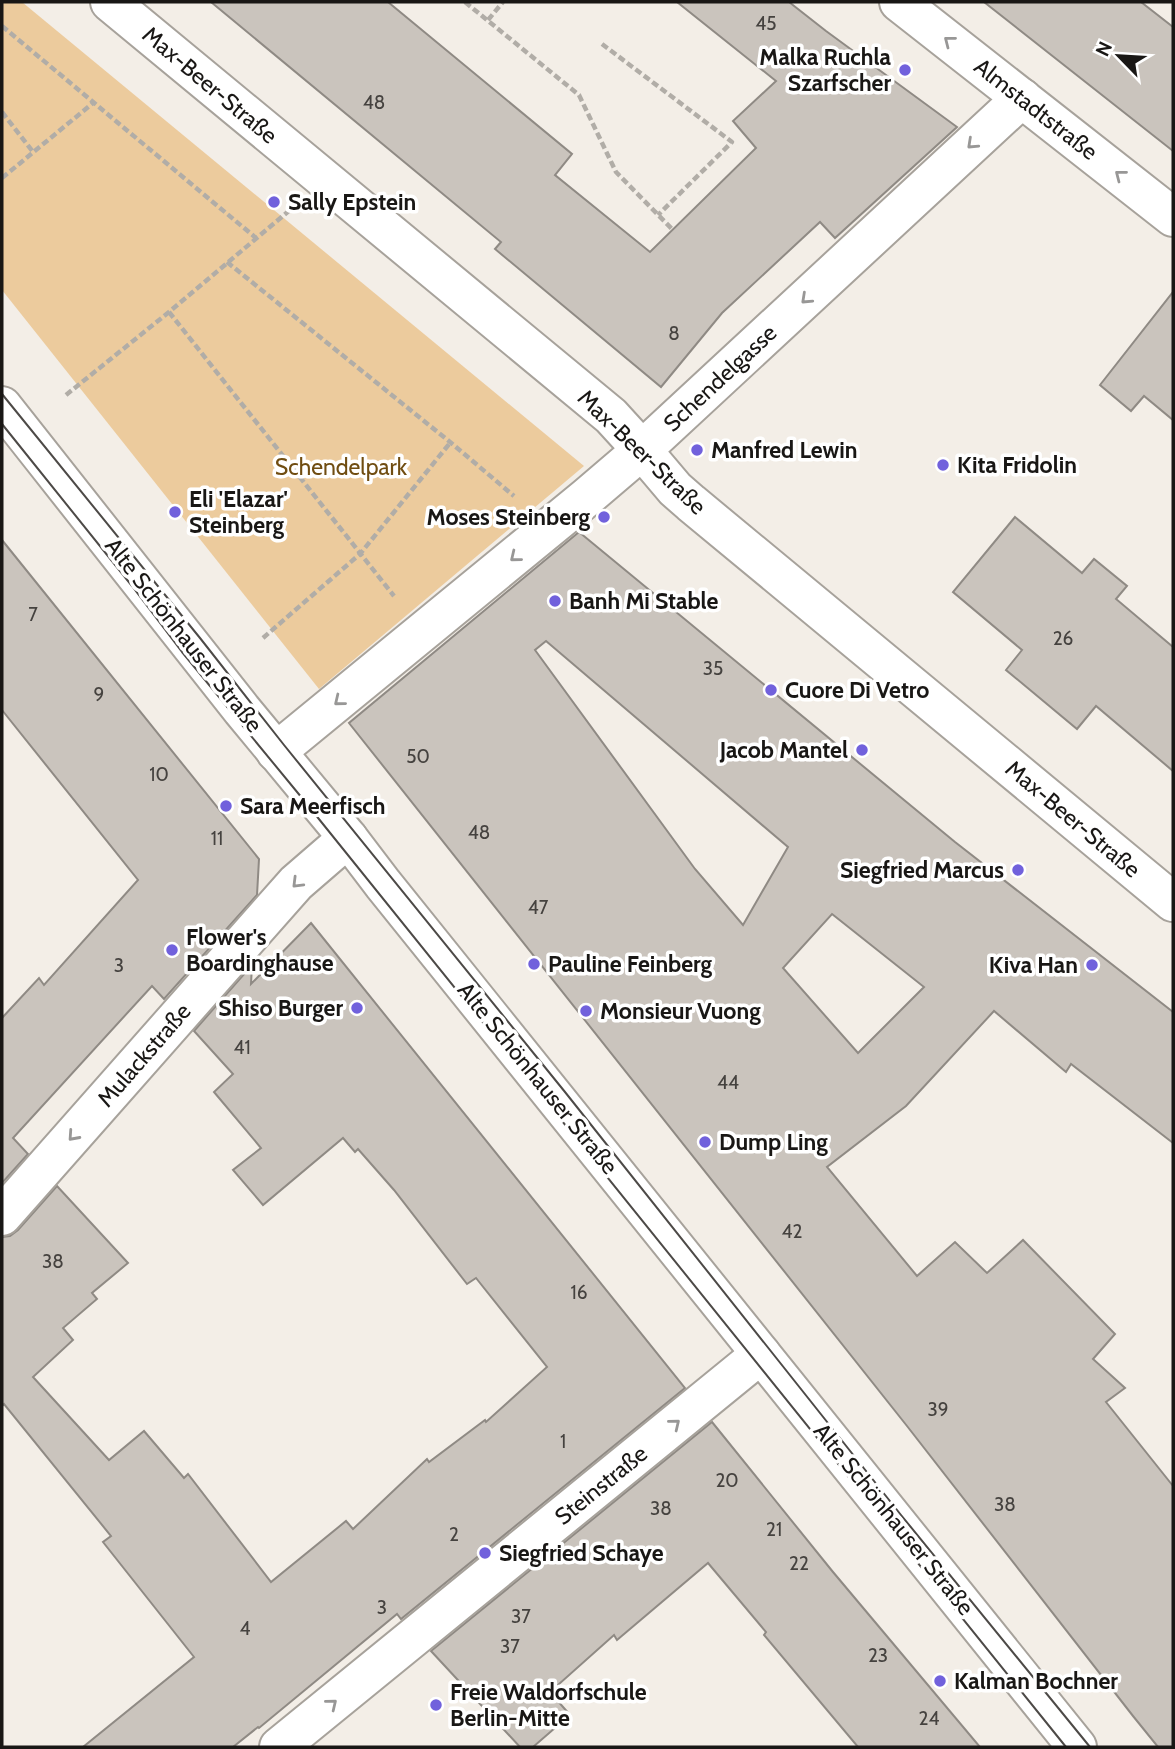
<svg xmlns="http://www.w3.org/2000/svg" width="1175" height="1749" viewBox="0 0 1175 1749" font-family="Cabin,sans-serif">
<rect width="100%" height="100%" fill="#f3eee7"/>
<path fill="#eccb9d" d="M2 2H22L584 466 319 689 2 290Z"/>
<g fill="#cac4bd" stroke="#8f8a84" stroke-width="2" fill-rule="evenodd">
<path d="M211 2H388L572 154 555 175 650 252 756 148 733 121 776 81 677 2H789L826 31 957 127 835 238 820 222 722 313 661 387 495 249 501 242Z"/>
<path d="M984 2H1141L1173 27V151Z"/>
<path d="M1173 292V420L1144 396 1131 411 1100 385Z"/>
<path d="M1015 517 1082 573 1094 559 1127 586 1116 599 1173 647V771L1096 706 1077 729 1006 670 1022 650 953 592Z"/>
<path d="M579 532 955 842 1173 1012V1143L1071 1064 1066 1072 994 1011 906 1106 827 1167 917 1276 955 1242 987 1273 1023 1240 1115 1334 1093 1359 1125 1388 1106 1402 1173 1486V1747H1158L1133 1716 907 1426 349 723ZM546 641 788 847 743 925 695 869 535 650ZM832 914 924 987 858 1053 783 968Z"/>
<path d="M2 540 259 859 257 895 164 999 152 986 13 1138 28 1154 2 1183V1018L39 978 44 985 138 880 2 710Z"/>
<path d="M311 923 685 1388 401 1619 397 1614 259 1728 258 1727 233 1747H83L194 1657 103 1542 111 1536 4 1404 2 1406V1237L10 1236 18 1230 57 1186 128 1263 92 1293 97 1299 63 1328 73 1340 33 1377 109 1460 144 1431 184 1478 188 1474 271 1582 346 1521 353 1529 427 1459 429 1462 485 1420 486 1422 547 1367 476 1278 467 1284 394 1190 358 1149 355 1152 343 1138 263 1205 233 1170 261 1148 214 1092 233 1074 194 1031 252 965 251 984Z"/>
<path d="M712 1422 833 1572 980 1747H858L764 1635 766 1632 708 1563 617 1640 614 1635 550 1692 570 1715 533 1747H520L431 1651Z"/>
</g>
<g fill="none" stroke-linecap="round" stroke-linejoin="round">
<defs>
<g id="minor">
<path d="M110 2 611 416 642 450 675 489 691 503 1173 902"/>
<path d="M899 2 1173 217"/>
<path d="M2 406 242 710 348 838 383 884 1077 1747"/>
<path d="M276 752 587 497 642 450 1022 98"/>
<path d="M2 1216 296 883 348 838"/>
<path d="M279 1747 761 1354"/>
</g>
</defs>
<use href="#minor" stroke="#a7a29b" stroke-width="42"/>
<g stroke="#b1ada7" stroke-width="4.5" stroke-dasharray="7 3.5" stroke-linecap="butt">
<path d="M465 2 579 95 616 172 673 230"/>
<path d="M488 20 503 2"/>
<path d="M2 26 256 238"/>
<path d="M602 44 732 142 658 215"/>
<path d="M2 112 33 152"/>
<path d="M2 178 93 103"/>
<path d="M227 262 450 442 514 496"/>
<path d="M169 312 394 596"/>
<path d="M66 395 169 312 290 210"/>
<path d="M263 638 360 554 450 443"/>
</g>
<use href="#minor" stroke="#fff" stroke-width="38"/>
<g stroke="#4d4a47" stroke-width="2">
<path d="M2 394 200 638 284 745 565 1092 901 1515 1090 1747"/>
<path d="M2 424 132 586 182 652 302 798 1066 1747"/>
</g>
</g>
<defs><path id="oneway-chevron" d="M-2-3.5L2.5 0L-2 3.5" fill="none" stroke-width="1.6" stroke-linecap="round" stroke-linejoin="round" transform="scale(1.75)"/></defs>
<g stroke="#989796">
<use href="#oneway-chevron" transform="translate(949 41) rotate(-142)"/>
<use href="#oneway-chevron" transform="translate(972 144) rotate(137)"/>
<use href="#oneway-chevron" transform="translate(1120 175) rotate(-142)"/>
<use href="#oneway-chevron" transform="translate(806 299) rotate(137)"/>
<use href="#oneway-chevron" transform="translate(515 557) rotate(141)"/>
<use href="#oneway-chevron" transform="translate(339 701) rotate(141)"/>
<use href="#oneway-chevron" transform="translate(297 883) rotate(135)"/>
<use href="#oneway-chevron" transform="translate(73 1136) rotate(132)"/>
<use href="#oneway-chevron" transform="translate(675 1424) rotate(-39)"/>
<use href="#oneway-chevron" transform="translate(332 1704) rotate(-39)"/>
</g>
<g fill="#7161dc" stroke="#fff" stroke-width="2.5">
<circle cx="905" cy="70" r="7"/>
<circle cx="274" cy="202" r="7"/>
<circle cx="697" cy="450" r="7"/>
<circle cx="943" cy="465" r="7"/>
<circle cx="175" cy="512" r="7"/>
<circle cx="604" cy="517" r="7"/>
<circle cx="555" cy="601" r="7"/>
<circle cx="771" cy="690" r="7"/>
<circle cx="862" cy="750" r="7"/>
<circle cx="226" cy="806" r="7"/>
<circle cx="1018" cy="870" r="7"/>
<circle cx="172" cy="950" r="7"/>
<circle cx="534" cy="964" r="7"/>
<circle cx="1092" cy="965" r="7"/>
<circle cx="357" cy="1008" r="7"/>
<circle cx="586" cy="1011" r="7"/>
<circle cx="705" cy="1142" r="7"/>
<circle cx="485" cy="1553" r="7"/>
<circle cx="940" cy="1681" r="7"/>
<circle cx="436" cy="1705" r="7"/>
</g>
<g text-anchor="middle" stroke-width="7" stroke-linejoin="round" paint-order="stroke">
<g font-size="19" fill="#45423f">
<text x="766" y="30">45</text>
<text x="374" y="109">48</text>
<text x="674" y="340">8</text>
<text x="33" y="621">7</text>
<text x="1063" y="645">26</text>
<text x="713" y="675">35</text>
<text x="99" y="701">9</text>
<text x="418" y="763">50</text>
<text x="159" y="781">10</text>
<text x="479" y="839">48</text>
<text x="217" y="845">11</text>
<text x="538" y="914">47</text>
<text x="119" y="972">3</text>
<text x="242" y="1054">41</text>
<text x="728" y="1089">44</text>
<text x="792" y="1238">42</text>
<text x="53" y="1268">38</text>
<text x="579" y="1299">16</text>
<text x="938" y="1416">39</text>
<text x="563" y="1448">1</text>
<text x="727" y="1487">20</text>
<text x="1005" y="1511">38</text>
<text x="661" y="1515">38</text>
<text x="774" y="1536">21</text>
<text x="454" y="1541">2</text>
<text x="799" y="1570">22</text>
<text x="382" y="1614">3</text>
<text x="521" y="1623">37</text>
<text x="245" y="1635">4</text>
<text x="510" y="1653">37</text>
<text x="878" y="1662">23</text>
<text x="929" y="1725">24</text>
</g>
<g font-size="23" font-weight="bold" fill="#191715" stroke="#fff" text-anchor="start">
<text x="891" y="65" text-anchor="end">Malka Ruchla<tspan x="891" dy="26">Szarfscher</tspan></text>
<text x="288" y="210">Sally Epstein</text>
<text x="711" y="458">Manfred Lewin</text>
<text x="957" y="473">Kita Fridolin</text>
<text x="189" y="507">Eli 'Elazar'<tspan x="189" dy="26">Steinberg</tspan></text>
<text x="590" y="525" text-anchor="end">Moses Steinberg</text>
<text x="569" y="609">Banh Mi Stable</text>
<text x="785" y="698">Cuore Di Vetro</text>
<text x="848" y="758" text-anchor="end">Jacob Mantel</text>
<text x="240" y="814">Sara Meerfisch</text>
<text x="1004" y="878" text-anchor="end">Siegfried Marcus</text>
<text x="186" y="945">Flower's<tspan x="186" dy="26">Boardinghause</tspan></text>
<text x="548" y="972">Pauline Feinberg</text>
<text x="1078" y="973" text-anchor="end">Kiva Han</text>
<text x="343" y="1016" text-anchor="end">Shiso Burger</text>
<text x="600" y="1019">Monsieur Vuong</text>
<text x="719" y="1150">Dump Ling</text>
<text x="499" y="1561">Siegfried Schaye</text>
<text x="954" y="1689">Kalman Bochner</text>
<text x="450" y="1700">Freie Waldorfschule<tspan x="450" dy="26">Berlin-Mitte</tspan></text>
</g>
<g font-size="23" fill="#191715" stroke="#fff">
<text transform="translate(210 85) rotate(40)" y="8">Max-Beer-Straße</text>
<text transform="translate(1036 109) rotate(38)" y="8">Almstadtstraße</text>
<text transform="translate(720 378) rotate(-43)" y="8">Schendelgasse</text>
<text transform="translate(642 452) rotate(44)" y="8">Max-Beer-Straße</text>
<text transform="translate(184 635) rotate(52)" y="8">Alte Schönhauser Straße</text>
<text transform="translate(1073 819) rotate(40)" y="8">Max-Beer-Straße</text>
<text transform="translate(144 1055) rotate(-49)" y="8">Mulackstraße</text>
<text transform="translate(538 1078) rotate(51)" y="8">Alte Schönhauser Straße</text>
<text transform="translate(601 1485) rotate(-39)" y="8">Steinstraße</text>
<text transform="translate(894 1519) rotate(51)" y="8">Alte Schönhauser Straße</text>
</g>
<g font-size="23" fill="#704d11" stroke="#fff">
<text x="341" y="475">Schendelpark</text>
</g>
</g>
<rect width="1175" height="1749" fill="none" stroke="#191715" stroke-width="7"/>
<g transform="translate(1119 56) rotate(295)" stroke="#ffffff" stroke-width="5" paint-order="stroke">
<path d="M0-5L12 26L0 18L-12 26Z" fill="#191715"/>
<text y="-10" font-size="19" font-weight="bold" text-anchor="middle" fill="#191715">N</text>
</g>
</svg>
